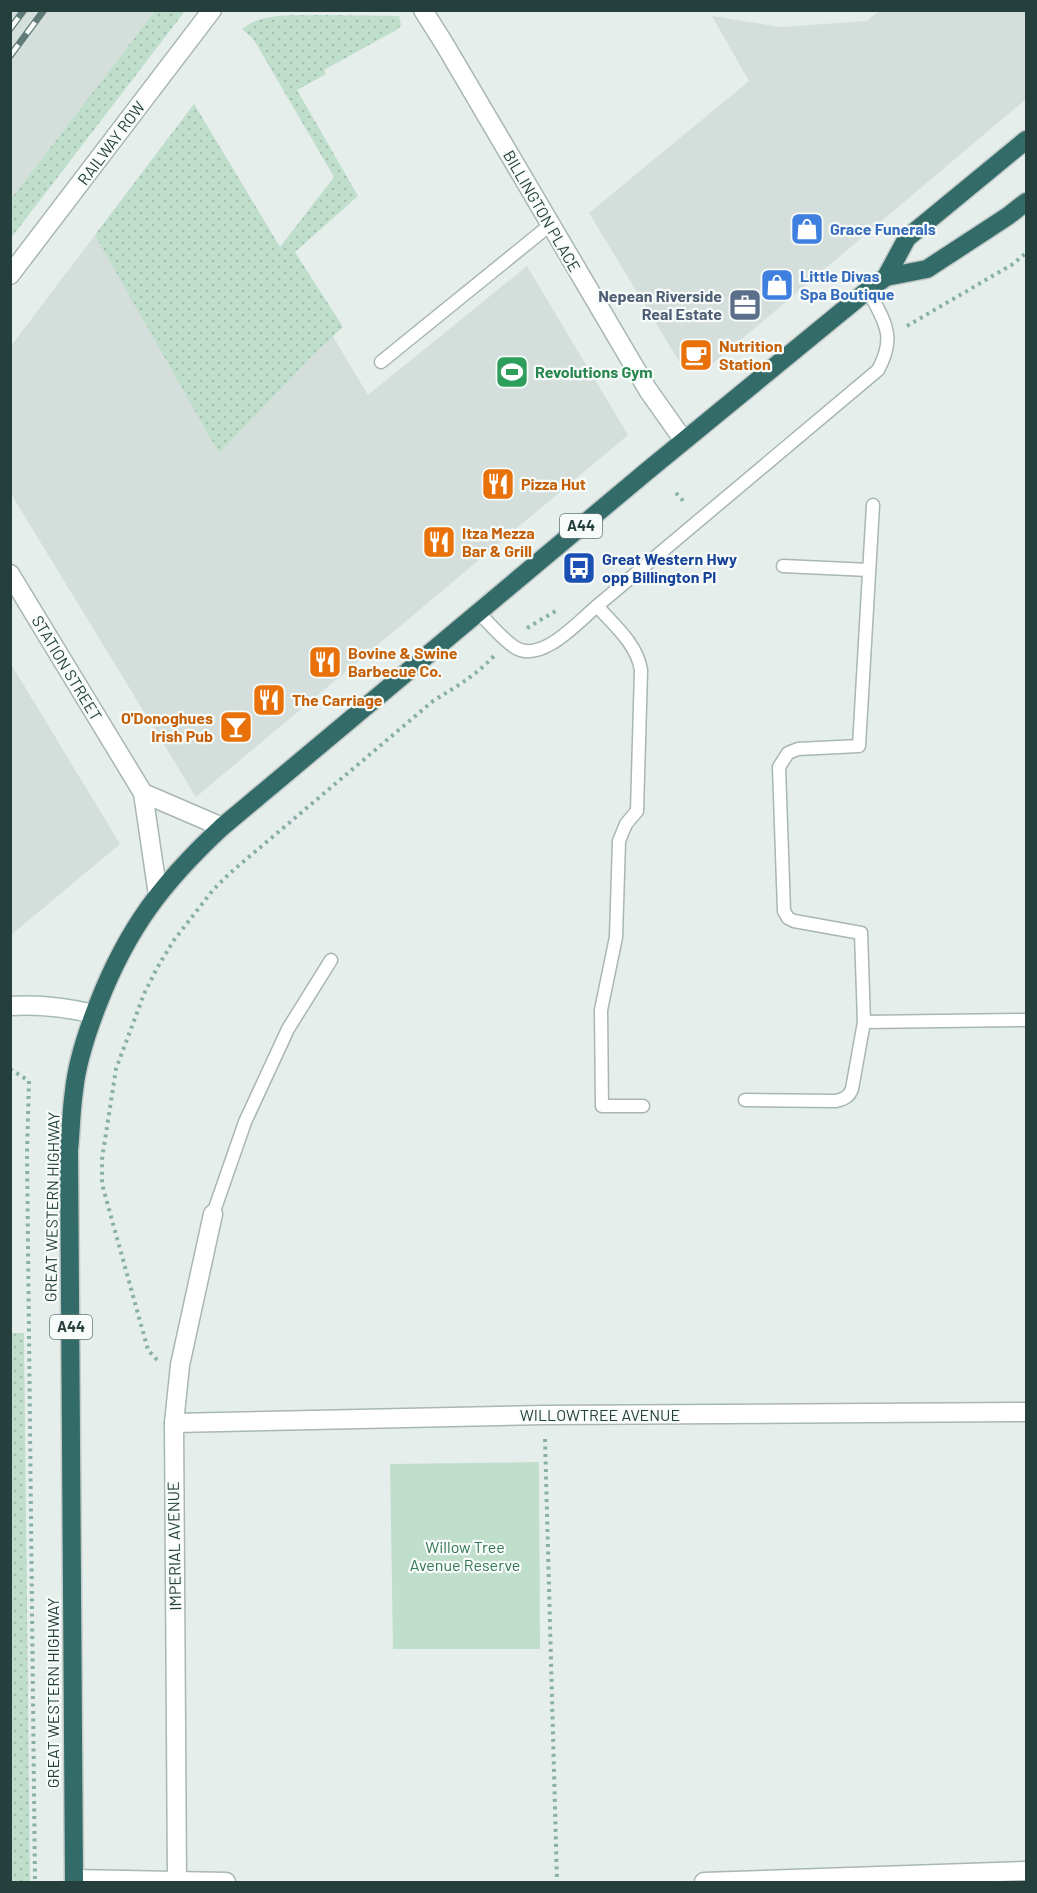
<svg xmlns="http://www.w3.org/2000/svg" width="1037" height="1893" viewBox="0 0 1037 1893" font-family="Barlow,sans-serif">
<defs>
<pattern id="grass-dots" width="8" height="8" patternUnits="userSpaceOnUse" patternTransform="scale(1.5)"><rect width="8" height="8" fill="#c0decc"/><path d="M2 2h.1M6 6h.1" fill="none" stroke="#a5c0b0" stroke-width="1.8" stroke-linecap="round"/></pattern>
</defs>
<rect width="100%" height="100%" fill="#e6eeec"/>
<g fill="#d4dedb">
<path d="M11 10 155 11 11 199 10 11Z"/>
<path d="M879 11H1026V99L704 371 683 368 589 213 749 81 712 16 781 27 867 21Z"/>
<path d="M194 104 368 395 527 266 628 435 196 797 11 494V346Z"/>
<path d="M11 664 120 844 11 935H10Z"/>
</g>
<g fill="url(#grass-dots)">
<path d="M155 11H185L11 238V199Z"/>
<path d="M321 15 399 16 401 25 398 29 324 70 326 74 297 90 358 196 295 252 343 327 313 355 219 453 95 235 194 104 280 247 334 177 254 40 242 29C262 12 295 16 321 15Z"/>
<path d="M11 1333H24L30 1882H10Z"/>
</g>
<path fill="#c0decc" d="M539 1462 540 1649H393L390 1464Z"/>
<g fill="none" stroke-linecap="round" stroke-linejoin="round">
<defs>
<g id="lane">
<path d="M381 362 550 225"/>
<path d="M873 505 859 746 798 749 788 753 779 767 784 911 788 918 794 921 861 933 864 1022 1026 1020"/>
<path d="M783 566 869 570"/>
<path d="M597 606C614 625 637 644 641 670L637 811 626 824 619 841 616 937 601 1010 602 1106H643"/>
<path d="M479 613C489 623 504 641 516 648 542 663 578 622 597 606L878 370C897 336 884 321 868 290"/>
<path d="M745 1100 836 1101C844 1099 849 1097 852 1089L864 1022"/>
<path d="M213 1214 245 1122 288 1029 331 960"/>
</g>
<g id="street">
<path d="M423 10 445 45 648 390 684 441"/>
<path d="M10 275 212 10"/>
<path d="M10 574 143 793 158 895"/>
<path d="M143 793 222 827"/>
<path d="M174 1423 545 1415 1026 1412"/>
<path d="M74 1879 226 1882"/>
<path d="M177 1882 174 1423 180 1365 213 1214"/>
<path d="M704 1882 1026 1871"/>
</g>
<path id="secondary" d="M10 1006C40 1004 65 1007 94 1014"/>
<g id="highway">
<path d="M886 277 907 238 1026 140"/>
<path d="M74 1882 69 1150C71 1131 71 1111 74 1091 77 1061 87 1032 98 1004 128 927 163 882 222 827L646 472 868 290 886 277 927 269 1008 216 1026 202"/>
</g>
</defs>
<use href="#lane" stroke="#a8b6b4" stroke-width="15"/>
<use href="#street" stroke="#a8b6b4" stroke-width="21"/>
<use href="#secondary" stroke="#a5bab5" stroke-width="21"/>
<use href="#highway" stroke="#c2cac8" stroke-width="21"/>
<g stroke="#88b0a9" stroke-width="4" stroke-dasharray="3 4.5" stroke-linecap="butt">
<path d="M907 326 1013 264 1026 253"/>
<path d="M676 493 686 504"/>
<path d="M527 628 559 609"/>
<path d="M10 1069 29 1081 27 1153 35 1882"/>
<path d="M157 1360 148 1350 102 1184V1159L116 1069 144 994 157 968 174 940 213 890 230 873 433 701C457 686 474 677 494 656"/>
<path d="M545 1439 557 1882"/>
</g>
<use href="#lane" stroke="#fff" stroke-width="12"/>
<use href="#street" stroke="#fff" stroke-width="18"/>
<use href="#secondary" stroke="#fff" stroke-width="18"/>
<use href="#highway" stroke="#326b67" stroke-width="18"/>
<defs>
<g id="rail">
<path d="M10 29 24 10"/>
<path d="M10 56 44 10"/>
</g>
</defs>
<use href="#rail" stroke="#607b77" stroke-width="7"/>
<use href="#rail" stroke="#f7fbf9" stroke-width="4.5" stroke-dasharray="14" stroke-linecap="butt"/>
</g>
<defs>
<symbol id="shop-square" viewBox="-11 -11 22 22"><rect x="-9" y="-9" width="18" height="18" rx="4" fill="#3f7fe0" stroke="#f7fbf9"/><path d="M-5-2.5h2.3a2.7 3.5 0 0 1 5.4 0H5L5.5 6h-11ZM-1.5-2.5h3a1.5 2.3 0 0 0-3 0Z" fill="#fff"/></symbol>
<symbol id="office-square" viewBox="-11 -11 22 22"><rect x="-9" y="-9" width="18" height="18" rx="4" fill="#5c6f8a" stroke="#f7fbf9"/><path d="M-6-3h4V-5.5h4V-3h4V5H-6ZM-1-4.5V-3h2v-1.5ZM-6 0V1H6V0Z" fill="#fff"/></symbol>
<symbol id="cafe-square" viewBox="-11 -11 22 22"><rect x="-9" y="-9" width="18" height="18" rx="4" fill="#e8710a" stroke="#f7fbf9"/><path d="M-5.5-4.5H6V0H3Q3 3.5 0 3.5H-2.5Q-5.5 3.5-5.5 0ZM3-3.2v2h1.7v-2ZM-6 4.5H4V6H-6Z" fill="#fff"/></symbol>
<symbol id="stadium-square" viewBox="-11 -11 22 22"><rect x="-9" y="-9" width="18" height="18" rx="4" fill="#2e9e5b" stroke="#f7fbf9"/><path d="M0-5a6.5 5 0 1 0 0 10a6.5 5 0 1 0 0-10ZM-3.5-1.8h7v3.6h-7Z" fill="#fff"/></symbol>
<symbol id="restaurant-square" viewBox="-11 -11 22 22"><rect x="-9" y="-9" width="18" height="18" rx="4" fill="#e8710a" stroke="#f7fbf9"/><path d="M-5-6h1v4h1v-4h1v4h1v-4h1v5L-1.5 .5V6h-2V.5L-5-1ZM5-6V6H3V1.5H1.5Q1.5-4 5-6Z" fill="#fff"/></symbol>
<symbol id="bus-square" viewBox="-11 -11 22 22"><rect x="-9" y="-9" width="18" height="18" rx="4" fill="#1a4fb4" stroke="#f7fbf9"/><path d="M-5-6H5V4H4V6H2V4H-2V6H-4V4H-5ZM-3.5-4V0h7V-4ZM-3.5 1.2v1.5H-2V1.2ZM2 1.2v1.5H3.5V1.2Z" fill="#fff"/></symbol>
<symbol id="bar-square" viewBox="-11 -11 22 22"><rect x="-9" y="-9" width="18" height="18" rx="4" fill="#e8710a" stroke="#f7fbf9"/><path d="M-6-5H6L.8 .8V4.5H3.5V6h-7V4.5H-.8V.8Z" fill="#fff"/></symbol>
</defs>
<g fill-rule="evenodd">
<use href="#shop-square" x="788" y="210" width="38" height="38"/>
<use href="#shop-square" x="758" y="266" width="38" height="38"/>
<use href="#office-square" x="726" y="286" width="38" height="38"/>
<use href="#cafe-square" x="677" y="336" width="38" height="38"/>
<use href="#stadium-square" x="493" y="353" width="38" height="38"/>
<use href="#restaurant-square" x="479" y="465" width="38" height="38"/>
<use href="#restaurant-square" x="420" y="523" width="38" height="38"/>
<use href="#bus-square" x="560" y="549" width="38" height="38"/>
<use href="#restaurant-square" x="306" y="643" width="38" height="38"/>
<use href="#restaurant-square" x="250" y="681" width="38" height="38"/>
<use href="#bar-square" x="217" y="708" width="38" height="38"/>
</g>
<g text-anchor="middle" stroke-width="4.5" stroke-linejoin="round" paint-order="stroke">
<g fill="#f7fbf9" stroke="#647875" stroke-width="1.5">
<rect x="560" y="514" width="42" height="24" rx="4.5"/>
<rect x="50" y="1315" width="42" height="24" rx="4.5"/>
</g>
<g font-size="15" font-weight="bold" fill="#25403c">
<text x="581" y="531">A44</text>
<text x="71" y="1332">A44</text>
</g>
<g font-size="16" fill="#25403c" stroke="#f7fbf9">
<text transform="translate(111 143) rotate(-53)" y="6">RAILWAY ROW</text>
<text transform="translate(542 211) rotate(60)" y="6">BILLINGTON PLACE</text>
<text transform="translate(67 668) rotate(59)" y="6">STATION STREET</text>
<text transform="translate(52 1207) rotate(-89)" y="6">GREAT WESTERN HIGHWAY</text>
<text x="600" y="1421">WILLOWTREE AVENUE</text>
<text transform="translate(174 1546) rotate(-91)" y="6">IMPERIAL AVENUE</text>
<text transform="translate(53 1693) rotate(-90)" y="6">GREAT WESTERN HIGHWAY</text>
</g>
<g font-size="16" font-weight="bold" fill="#366cbe" stroke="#f7fbf9" text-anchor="start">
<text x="830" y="235">Grace Funerals</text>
<text x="800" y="282">Little Divas<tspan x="800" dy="18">Spa Boutique</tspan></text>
</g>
<g font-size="16" font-weight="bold" fill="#4e5e75" stroke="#f7fbf9" text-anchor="end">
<text x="722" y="302">Nepean Riverside<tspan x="722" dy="18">Real Estate</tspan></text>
</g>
<g font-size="16" font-weight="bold" fill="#c56008" stroke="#f7fbf9" text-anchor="start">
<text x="719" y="352">Nutrition<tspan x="719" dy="18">Station</tspan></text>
<text x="521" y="490">Pizza Hut</text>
<text x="462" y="539">Itza Mezza<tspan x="462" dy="18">Bar &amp; Grill</tspan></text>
<text x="348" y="659">Bovine &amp; Swine<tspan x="348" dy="18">Barbecue Co.</tspan></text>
<text x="292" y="706">The Carriage</text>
<text x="213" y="724" text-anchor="end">O'Donoghues<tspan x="213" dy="18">Irish Pub</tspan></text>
</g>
<g font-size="16" font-weight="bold" fill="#27864d" stroke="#f7fbf9" text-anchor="start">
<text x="535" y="378">Revolutions Gym</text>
</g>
<g font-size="16" font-weight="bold" fill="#164399" stroke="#f7fbf9" text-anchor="start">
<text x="602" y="565">Great Western Hwy<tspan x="602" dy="18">opp Billington Pl</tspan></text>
</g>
<g font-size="16" fill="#317655" stroke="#f7fbf9">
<text x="465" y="1553">Willow Tree<tspan x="465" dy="18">Avenue Reserve</tspan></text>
</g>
</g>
<rect width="1037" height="1893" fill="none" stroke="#25403c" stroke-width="24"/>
</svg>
